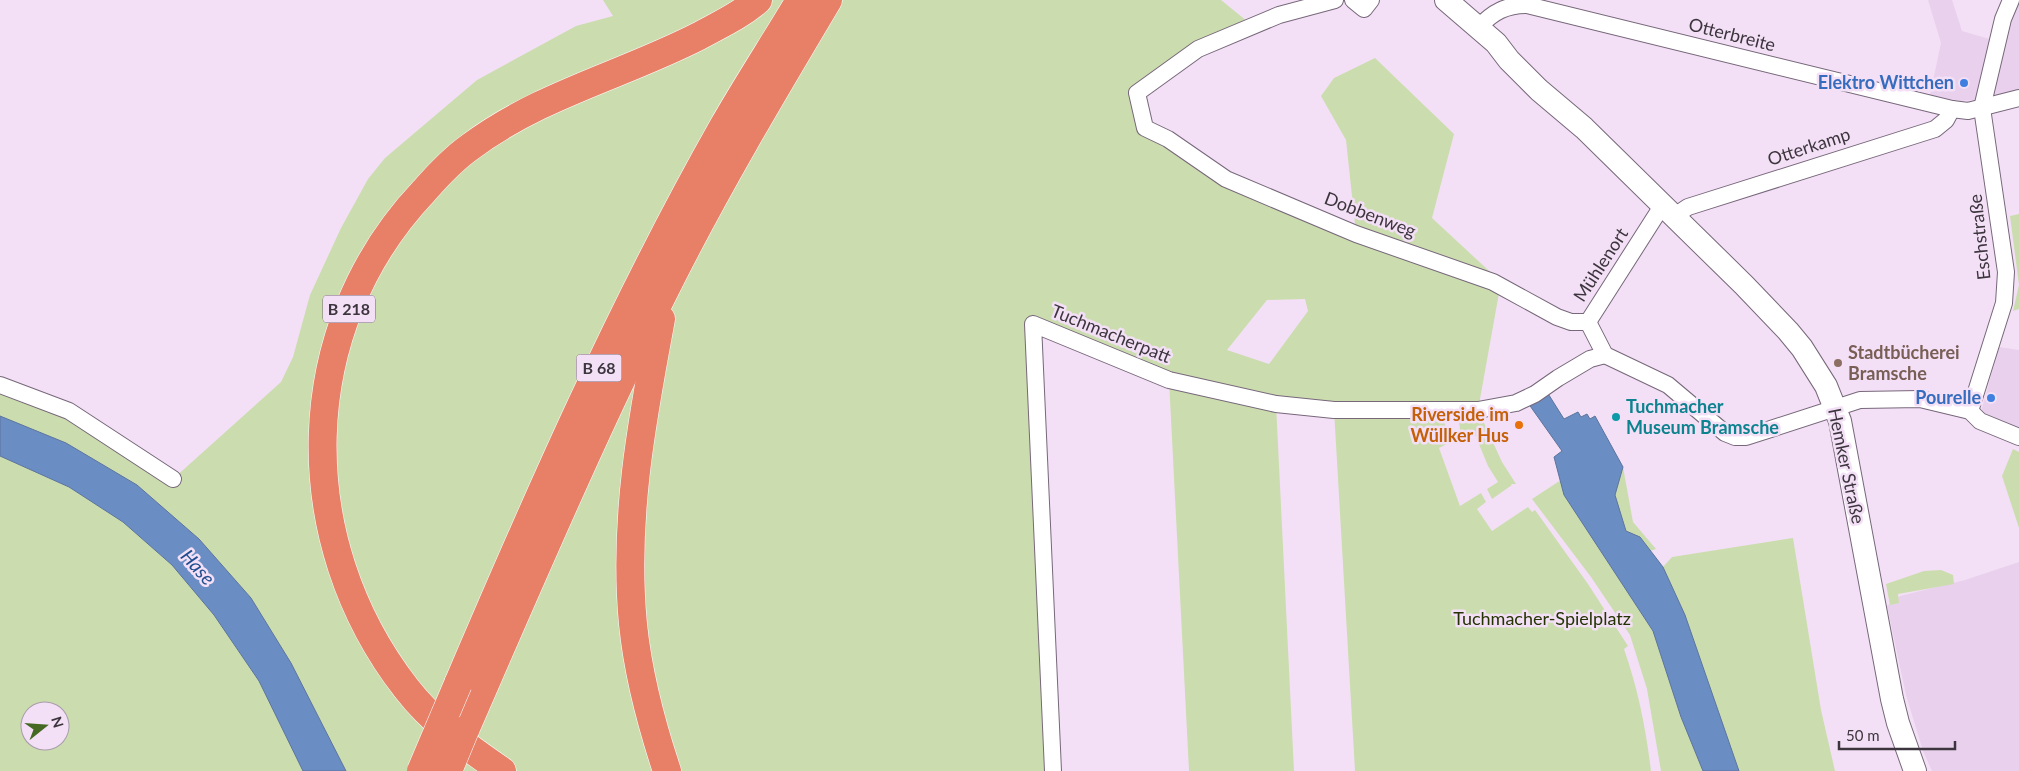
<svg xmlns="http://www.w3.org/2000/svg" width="2019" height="771" viewBox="0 0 2019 771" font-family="Lato,sans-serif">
<rect width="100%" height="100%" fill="#f3e0f6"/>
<g fill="#e9d1ed">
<path d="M1928 0H1952L1962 31 2000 42 2014 0H2019V90L1973 100 1960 101 1930 95 1941 43Z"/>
<path d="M1999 347 2019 350V427L1980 415Z"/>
<path d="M2019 562V771H1932L1923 751 1906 695 1887 606 1900 596 1965 580Z"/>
</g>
<g fill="#cbddae" fill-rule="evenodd">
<path d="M603 0H800L571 489 828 0H1221L1253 26 1137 93 1145 128 1226 179 1356 233 1346 140 1321 96 1334 78 1375 58 1454 134 1432 218 1501 282 1478 410 1502 462 1516 484H1511L1512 485 1492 499 1487 489 1498 482 1488 466 1474 432 1461 437 1459 422 1462 417 1435 415C1446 420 1448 431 1451 442L1439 448 1460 506 1481 493 1486 502 1477 509 1492 531 1528 507 1532 512 1535 510 1588 584 1628 646 1624 649C1638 689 1646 729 1651 771H1355L1334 410 1276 404 1294 771H1189L1169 380 1033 324 1053 771H346L291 663 251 598 199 539 137 485 66 443 0 416V385L69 411 173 479 281 382 293 357 310 295 341 228 368 179 385 158 477 80 576 26 613 16ZM1305 299 1308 311 1269 364 1227 350 1267 300Z"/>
<path d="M2019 214V309L2013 311 2019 285 2010 216Z"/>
<path d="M2013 449 2019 452V528L2002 476Z"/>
<path d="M0 456 69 487 123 522 172 565 214 615 259 681 303 771H0ZM30 711H60V741H30Z"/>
<path d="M1623 467 1633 522 1656 549 1650 551 1640 537 1626 531 1615 495Z"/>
<path d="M1561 480 1564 495 1653 631 1681 717 1703 771H1661L1647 689 1630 635 1591 577 1532 499Z"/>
<path d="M1793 538 1821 710 1835 771H1739L1685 615 1663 567 1672 557Z"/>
<path d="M1941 570 1953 575 1954 584 1898 594 1899 603 1890 605 1886 584 1924 571Z"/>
</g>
<g fill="#6a8ec4" stroke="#5c739c">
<path d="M1547 392 1564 419 1578 412 1581 417 1587 414 1590 419 1595 416 1623 467 1615 495 1626 531 1640 537 1663 567 1685 615 1739 771H1703L1681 717 1653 631 1564 495 1554 457 1562 451 1528 403Z"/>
<path d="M0 416 66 443 137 485 199 539 251 598 291 663 346 771H303L259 681 214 615 172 565 123 522 69 487 0 456Z"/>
</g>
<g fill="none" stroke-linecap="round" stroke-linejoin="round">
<defs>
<g id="street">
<path d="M1335 0 1279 15 1198 49 1137 93 1145 128 1168 139 1226 179 1356 234 1493 282 1557 317 1571 322H1588"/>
<path d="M1353 0 1364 9 1371 0"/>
<path d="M1479 27C1493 12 1506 5 1527 5L1952 109 1968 111 2019 98"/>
<path d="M1673 217 1688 207 1935 129 1946 120 1952 109"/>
<path d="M1588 322 1605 355 1668 385 1725 433 1735 437H1746L1860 400 1920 399 1970 411 1980 421 2019 437"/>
<path d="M1588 322 1662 206"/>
<path d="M0 385 69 411 173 479"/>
<path d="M1970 411 2004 303 2006 272 1982 108 2003 19 2011 0"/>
<path d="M1053 771 1033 324 1169 380 1276 404 1334 410H1478L1516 403 1535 394 1558 378 1590 359 1605 355"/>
</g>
<path id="secondary" d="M1446 0 1496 43 1509 60 1539 90 1584 128 1744 285 1788 331 1802 348 1826 386 1840 421 1892 699 1898 723 1915 771"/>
<g id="highway">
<path d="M661 319C642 420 623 520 633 624 638 674 651 723 667 771"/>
<path d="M458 684C539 494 622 305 724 125 748 83 775 42 800 0"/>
<path d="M465 730C530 581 594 431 667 286 716 188 772 94 828 0"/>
<path d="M502 771C467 747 432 722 406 688 291 540 293 329 424 191 438 175 453 159 470 147 539 95 623 75 699 36 719 25 741 15 758 0"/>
</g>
</defs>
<use href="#street" stroke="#77677a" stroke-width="18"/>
<use href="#secondary" stroke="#77677a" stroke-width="24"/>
<use href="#highway" stroke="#fff" stroke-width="29"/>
<use href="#street" stroke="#fff" stroke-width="16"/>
<use href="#secondary" stroke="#fff" stroke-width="22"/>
<use href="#highway" stroke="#e88068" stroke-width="28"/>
<defs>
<g id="highway-bridge">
<path d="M421 771 458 684"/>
<path d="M448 771 465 730"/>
</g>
</defs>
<use href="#highway-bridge" stroke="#fff" stroke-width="29" stroke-linecap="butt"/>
<use href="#highway-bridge" stroke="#e88068" stroke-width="28"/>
</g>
<g fill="#3f7fe0" stroke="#f3e0f6" stroke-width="2">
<circle cx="1964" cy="83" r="5"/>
<circle cx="1991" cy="398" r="5"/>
</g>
<circle fill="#8d6e63" stroke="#f3e0f6" stroke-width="2" cx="1838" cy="363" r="5"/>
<circle fill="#0f9aa8" stroke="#f3e0f6" stroke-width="2" cx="1616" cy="417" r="5"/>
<circle fill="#e8710a" stroke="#f3e0f6" stroke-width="2" cx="1519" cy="425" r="5"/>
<g text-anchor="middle" stroke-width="5" stroke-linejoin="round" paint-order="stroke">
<g fill="#f3e0f6" stroke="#746875" stroke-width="1">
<rect x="323" y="295.5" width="52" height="27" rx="4"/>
<rect x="576.5" y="354.5" width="45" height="27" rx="4"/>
</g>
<g font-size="16" font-weight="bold" fill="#3d353e">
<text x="349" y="315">B 218</text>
<text x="599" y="374">B 68</text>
</g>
<g font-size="18" fill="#3d353e" stroke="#f3e0f6">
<text transform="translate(1732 35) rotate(14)" y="6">Otterbreite</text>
<text transform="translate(1809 147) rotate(-18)" y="6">Otterkamp</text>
<text transform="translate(1370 215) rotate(21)" y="6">Dobbenweg</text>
<text transform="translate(1980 237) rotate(-96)" y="6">Eschstraße</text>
<text transform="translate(1601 265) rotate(-57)" y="6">Mühlenort</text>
<text transform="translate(1111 334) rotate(22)" y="6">Tuchmacherpatt</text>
<text transform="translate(1846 466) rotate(78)" y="6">Hemker Straße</text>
</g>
<g font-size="18" font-weight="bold" fill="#366cbe" stroke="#f3e0f6" text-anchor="end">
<text x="1954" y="89">Elektro Wittchen</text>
<text x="1981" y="404">Pourelle</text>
</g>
<g font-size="18" font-weight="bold" fill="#785e54" stroke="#f3e0f6" text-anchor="start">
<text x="1848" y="359">Stadtbücherei<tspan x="1848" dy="21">Bramsche</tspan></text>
</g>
<g font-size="18" font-weight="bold" fill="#0d838f" stroke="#f3e0f6" text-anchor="start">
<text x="1626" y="413">Tuchmacher<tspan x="1626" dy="21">Museum Bramsche</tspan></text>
</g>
<g font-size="18" font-weight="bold" fill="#c56008" stroke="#f3e0f6" text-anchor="end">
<text x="1509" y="421">Riverside im<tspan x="1509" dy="21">Wüllker Hus</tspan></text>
</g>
<g font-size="18" fill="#243302" stroke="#f3e0f6">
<text x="1542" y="625">Tuchmacher-Spielplatz</text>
</g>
<g font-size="19" font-style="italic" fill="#1e4c8e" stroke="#f3e0f6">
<text transform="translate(198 567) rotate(48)" y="7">Hase</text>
</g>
</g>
<g transform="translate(45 726) rotate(73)"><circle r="24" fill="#f3e0f6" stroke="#aa9cac"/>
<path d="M0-4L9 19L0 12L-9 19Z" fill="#456923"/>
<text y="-8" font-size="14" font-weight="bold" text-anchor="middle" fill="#3d353e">N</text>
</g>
<path d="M1839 741v8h116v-8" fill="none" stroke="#3d353e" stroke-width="2.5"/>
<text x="1846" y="741" font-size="15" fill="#3d353e" stroke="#f3e0f6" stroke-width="4" paint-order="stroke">50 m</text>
</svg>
